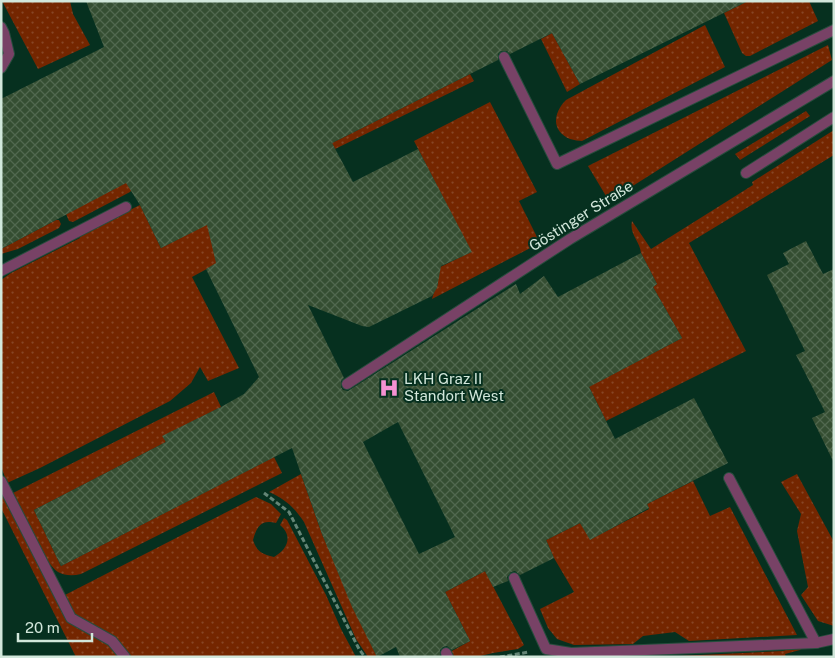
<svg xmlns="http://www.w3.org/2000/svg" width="835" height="658" viewBox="0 0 835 658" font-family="'Public Sans',sans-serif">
<defs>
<pattern id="grass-dots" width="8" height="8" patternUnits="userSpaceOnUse" patternTransform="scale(1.25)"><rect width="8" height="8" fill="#742600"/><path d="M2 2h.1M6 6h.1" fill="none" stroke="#874625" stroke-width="1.8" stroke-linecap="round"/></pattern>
<pattern id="building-cross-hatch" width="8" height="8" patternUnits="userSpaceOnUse" patternTransform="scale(1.25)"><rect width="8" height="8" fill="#354e32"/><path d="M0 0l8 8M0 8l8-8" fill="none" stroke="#51684f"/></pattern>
</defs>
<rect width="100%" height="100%" fill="#06301f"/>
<g fill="url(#grass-dots)">
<path d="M2 1H70L73 14 90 45 38 69Z"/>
<path d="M748 1H809L818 21 750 56H746L742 53 724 13Z"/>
<path d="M705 25 725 67 582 141C579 141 574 140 570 139 551 131 553 113 566 100Z"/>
<path d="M552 33 580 84 567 92 541 39Z"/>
<path d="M828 45 832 60 609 201 588 166Z"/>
<path d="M470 74 474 81 335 149 332 143Z"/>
<path d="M490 102 537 192 519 201 540 243 432 299C436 283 442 287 434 270L471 252 414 141Z"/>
<path d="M806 111 810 116 740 160 735 154Z"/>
<path d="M834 130V155L689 243 746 351 606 421 562 332 598 382 682 338 653 287 657 284 641 253C640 241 629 234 632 221L651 249 753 185 752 182Z"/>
<path d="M139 176 141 179 130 192 73 222 69 221 66 214Z"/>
<path d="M140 205 161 248 227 214 236 253 192 277 239 368 208 381 200 367 191 383 170 401 40 468 7 483 1 466V280L11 273 80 238 79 235Z"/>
<path d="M56 220H59L61 224 59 228 18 249 1 254V249Z"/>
<path d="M214 392 221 407 163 436 166 442 34 510 61 566 274 457 282 473 81 574C73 576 65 576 58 572 43 562 21 512 11 494Z"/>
<path d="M301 474 322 534 377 657H368L356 639 304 522C294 507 285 499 269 492Z"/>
<path d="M797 474 834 542V626L818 621 801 595 808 587 797 531 801 514 781 482Z"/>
<path d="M693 481 710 516 730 507 797 635 689 641 675 632 643 636 633 644 574 645 557 639 548 628 540 609 574 592 554 558 546 540 580 523 591 539 649 509 647 504Z"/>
<path d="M1 492 66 618 107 642 119 657H76L1 508Z"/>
<path d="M256 497 271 504 281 514 276 523C261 519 257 526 253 540 257 552 262 554 274 557 288 549 293 536 280 525L284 518 287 520 326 595 341 629 356 657H129L73 616 63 596Z"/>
<path d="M485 571 524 645 518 649 493 653 476 657H452L450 652 470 641 445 592Z"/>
<path d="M796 647 802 648 800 650 785 654 786 657H658L783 651Z"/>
</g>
<g fill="url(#building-cross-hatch)" fill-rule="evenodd">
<path d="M86 1H748L580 84 552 33 510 54 507 51H501L498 54V60L332 143 353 182 418 149 472 252 441 266 437 288 432 296 369 327 362 326 308 305 344 378 341 381V387L343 390 348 391 516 284 520 294 544 276 558 297 641 253 657 284 653 287 682 338 589 387 615 439 694 398 728 463 647 504 649 508 590 540 580 523 546 540 554 558 520 575 515 571 511 572 507 577 508 581 493 587 485 571 445 592 470 641 452 650 447 646 443 647 440 650V656L439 657H400L396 647 377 657 352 607 322 534 292 448 61 566 34 510 166 442 162 436 221 407 244 394 259 377 206 269 216 263 207 225 161 248 140 205 126 183 1 249V99L104 47ZM398 422 455 537 419 554 363 442Z"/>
<path d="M806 241 823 274 834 269V463L812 418 825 412 796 355 805 351 767 275 789 264 783 253Z"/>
</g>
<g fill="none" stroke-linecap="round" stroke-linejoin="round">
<defs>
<g id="service">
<path d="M1 27 4 33 9 54 1 68"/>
<path d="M504 57 557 164 834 30"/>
<path d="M746 173 834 117"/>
<path d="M1 271 126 207"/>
<path d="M347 384 570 239 834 81"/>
<path d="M729 478 816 643 834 639"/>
<path d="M1 481 71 618 112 641 125 657"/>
<path d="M514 578 546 649 571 653 816 643"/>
<path d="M446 653 448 657"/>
</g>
</defs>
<use href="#service" stroke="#274d3d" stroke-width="12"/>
<g stroke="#648576" stroke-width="3" stroke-dasharray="5 2.5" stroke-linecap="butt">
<path d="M264 493 289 512 359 649 365 657"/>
<path d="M500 657 529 652"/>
</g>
<use href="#service" stroke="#784266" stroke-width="10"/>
</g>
<defs>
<symbol id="hospital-bare" viewBox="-9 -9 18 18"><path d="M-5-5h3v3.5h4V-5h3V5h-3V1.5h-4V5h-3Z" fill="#f591d2" stroke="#06301f" stroke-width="2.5" paint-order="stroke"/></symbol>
</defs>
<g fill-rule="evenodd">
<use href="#hospital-bare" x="375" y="374" width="28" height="28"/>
</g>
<g text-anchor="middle" stroke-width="4" stroke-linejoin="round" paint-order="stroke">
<g font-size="15" fill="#d2e7db" stroke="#06301f">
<text transform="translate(581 216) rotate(-32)" y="5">Göstinger Straße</text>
</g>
<g font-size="15" fill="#d2e7db" stroke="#06301f" text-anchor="start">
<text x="404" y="384">LKH Graz II<tspan x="404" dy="17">Standort West</tspan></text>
</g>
</g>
<rect width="835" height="658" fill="none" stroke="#d2e7db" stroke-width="5"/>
<path d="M18 633v8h74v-8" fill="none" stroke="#d2e7db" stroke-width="2.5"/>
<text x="25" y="633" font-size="15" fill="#d2e7db" stroke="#06301f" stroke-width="4" paint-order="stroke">20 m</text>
</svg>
